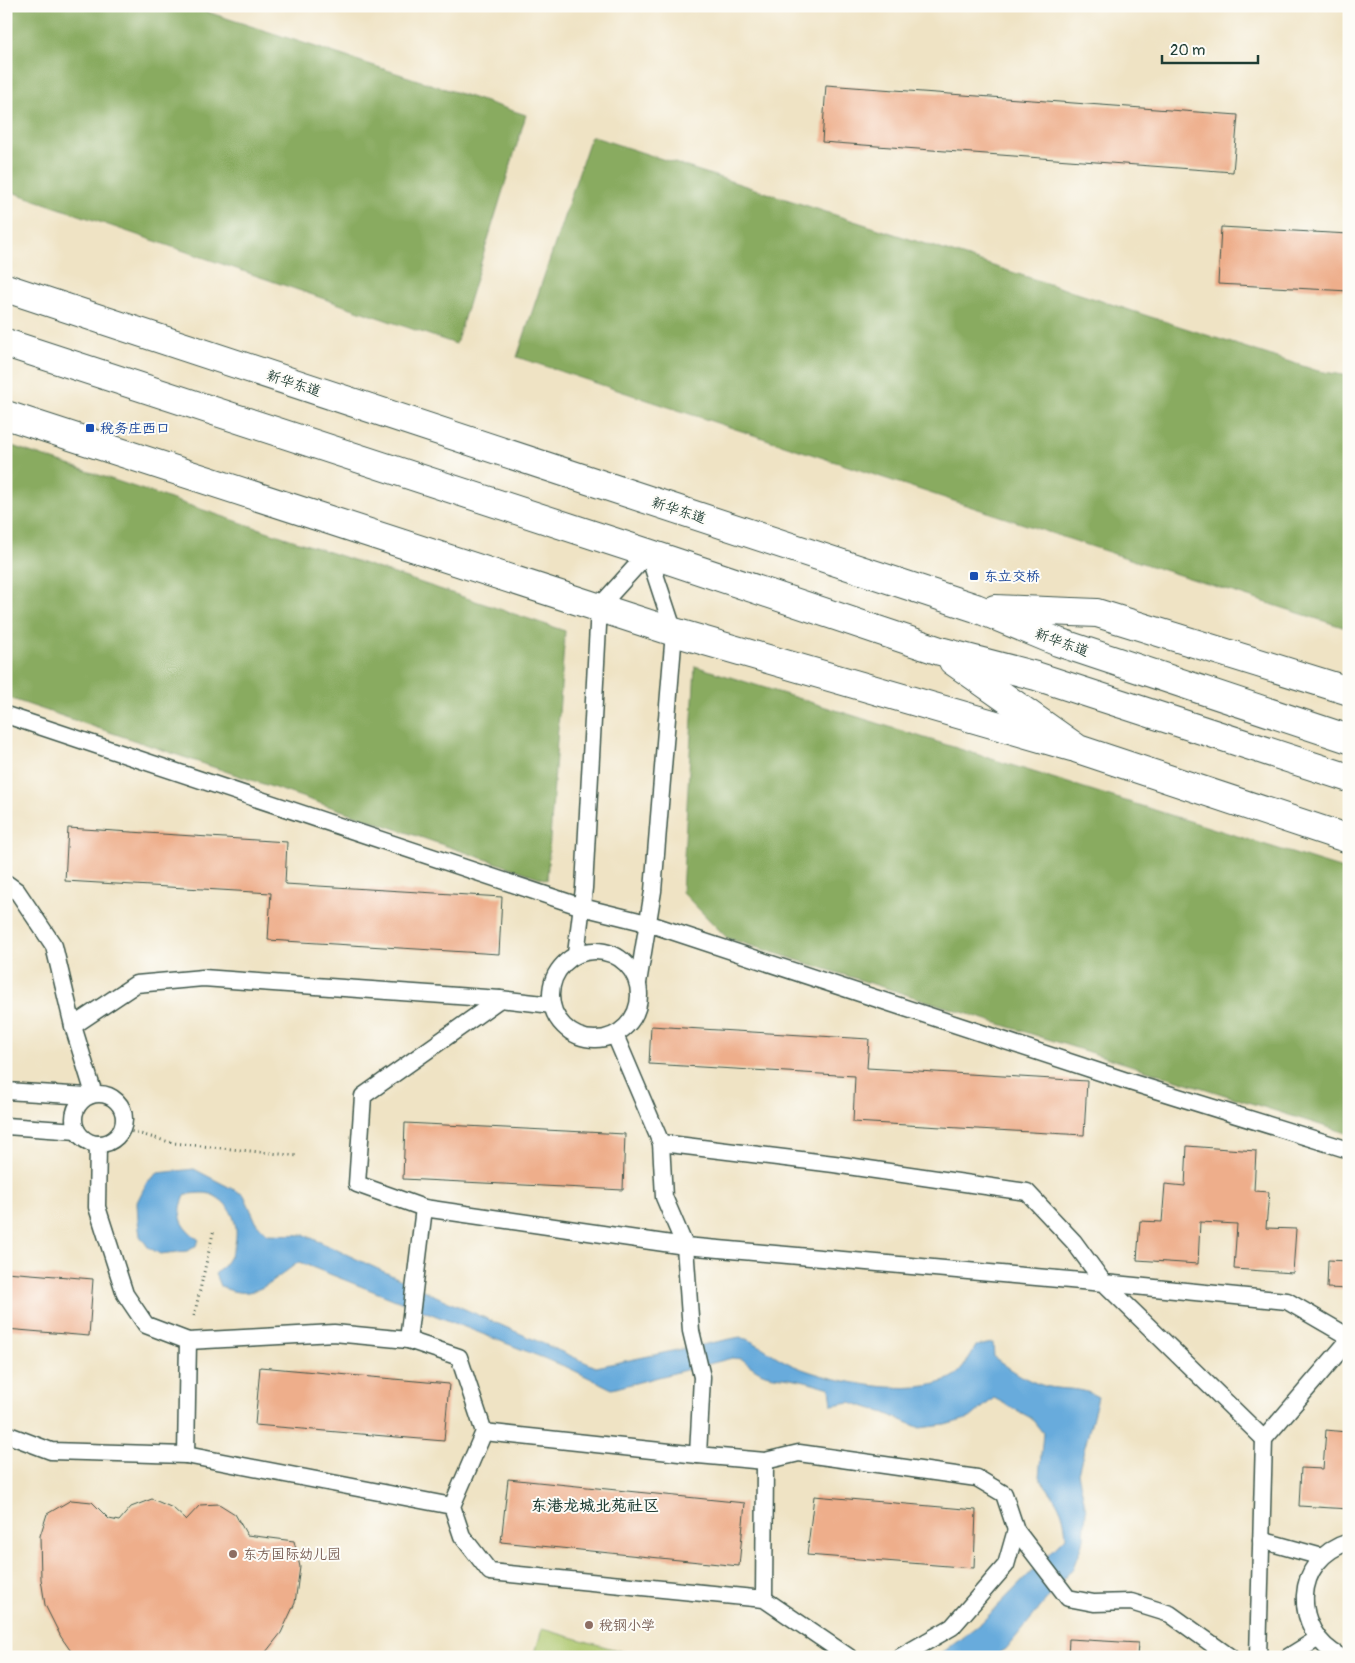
<svg xmlns="http://www.w3.org/2000/svg" width="1355" height="1663" viewBox="0 0 1355 1663" font-family="Pangolin,'LXGW WenKai TC',sans-serif">
<rect width="100%" height="100%" fill="#fdfcf7"/>
<filter id="ink" filterUnits="userSpaceOnUse"><feTurbulence type="fractalNoise" baseFrequency=".02" numOctaves="2"/><feDisplacementMap in="SourceGraphic" scale="10" xChannelSelector="R" yChannelSelector="G"/><feConvolveMatrix kernelMatrix="1 2 1 2 8 2 1 2 1" color-interpolation-filters="sRGB"/></filter>
<filter id="wash" filterUnits="userSpaceOnUse"><feTurbulence type="fractalNoise" baseFrequency=".0096" numOctaves="4" result="noise"/><feDisplacementMap in="SourceGraphic" scale="20" xChannelSelector="R" yChannelSelector="G"/><feGaussianBlur stdDeviation="1.12" result="paint"/><feColorMatrix in="noise" values="0 0 0 0 0 0 0 0 0 0 0 0 0 0 0 0 0 1.4 0 .05"/><feComposite in="paint" operator="in"/></filter>
<g filter="url(#wash)">
<rect width="100%" height="100%" fill="#efe3c4"/>
<path fill="#acc66c" stroke="#668250" d="M542 1629 642 1657H534Z"/>
<g fill="#89ab60" stroke="#54744a">
<path d="M6 6H189L526 115 456 344 6 190Z"/>
<path d="M591 136 1318 371 1349 376V629L1148 565 517 357Z"/>
<path d="M6 444 565 631 547 880 6 697Z"/>
<path d="M695 666 1349 871V1134L727 938 682 892Z"/>
</g>
<path fill="#67abdc" stroke="#437488" d="M194 1169 244 1195 257 1224 268 1234 305 1235 451 1303 596 1367 740 1337C758 1342 770 1354 786 1362 823 1381 917 1400 953 1377 963 1371 970 1356 976 1346L993 1343 994 1357C1010 1369 1026 1381 1045 1386 1065 1391 1080 1386 1098 1397L1078 1473 1086 1510 1084 1539 1073 1568 1006 1649 993 1657H937L981 1623 1066 1537C1064 1508 1056 1500 1039 1477L1043 1433 1031 1418 994 1398 970 1418 945 1425 920 1428 885 1413 850 1402 832 1405 830 1388C819 1385 807 1381 796 1379 767 1374 766 1379 742 1359L732 1358 612 1389 569 1368 299 1262C272 1280 254 1304 220 1286L215 1274C220 1269 227 1263 230 1256 243 1234 235 1203 210 1194 203 1192 193 1194 186 1194 175 1216 181 1226 199 1240L195 1247 187 1251 160 1254 148 1247 140 1236 138 1221 137 1202 147 1182 158 1173Z"/>
<g id="blocks">
<g fill="#eeae8b">
<path d="M826 85 1238 115 1233 172 822 142Z"/>
<path d="M1221 227 1349 234V291L1218 284Z"/>
<path d="M68 828 287 842 285 884 502 897 499 954 268 940 271 893 65 881Z"/>
<path d="M651 1026 869 1039 867 1068 1087 1081 1084 1135 853 1122 855 1076 649 1064Z"/>
<path d="M405 1123 625 1134 623 1190 403 1179Z"/>
<path d="M1187 1146 1256 1151 1254 1191 1269 1192 1266 1228 1296 1229 1293 1273 1234 1269 1237 1224 1200 1222 1198 1264 1137 1260 1140 1221 1162 1222 1165 1184 1185 1186Z"/>
<path d="M1328 1260 1349 1261V1289L1327 1288Z"/>
<path d="M6 1272 93 1279 89 1336 6 1329Z"/>
<path d="M260 1367 449 1384 444 1441 255 1425Z"/>
<path d="M1347 1407 1349 1509 1299 1506 1301 1468 1323 1469 1326 1430 1346 1432Z"/>
<path d="M508 1479 745 1503 739 1566 501 1542Z"/>
<path d="M814 1496 976 1510 974 1568 807 1555Z"/>
<path d="M152 1499 173 1508 186 1520 200 1505 219 1504 235 1514 247 1535 294 1541 300 1567 295 1603 281 1633 262 1657H75L61 1637 45 1605 41 1579 40 1536 47 1514 71 1500 92 1502 109 1519 119 1521 131 1507Z"/>
<path d="M1069 1639 1138 1643 1137 1657H1068Z"/>
</g>
</g>
</g>
<g filter="url(#ink)">
<use href="#blocks" fill-opacity="0" stroke="#3e564a" stroke-width="1"/>
<g fill="none" stroke-linecap="round" stroke-linejoin="round">
<defs>
<g id="service">
<path d="M6 715 582 907 647 923 1133 1083 1349 1150"/>
<path d="M6 883 17 891 54 946 73 1026 136 984 203 978 500 999 552 1005"/>
<circle cx="595" cy="995" r="44"/>
<path d="M576 954 584 888 599 607 648 553 674 632 653 891 638 983"/>
<path d="M500 999 363 1096 357 1184 424 1208 685 1246 1104 1283 1264 1439"/>
<path d="M73 1026 94 1094"/>
<path d="M615 1035 661 1143 664 1197 685 1246 691 1331 702 1377 698 1455 765 1461 799 1453 977 1478 1004 1494 1016 1530 1068 1598 1094 1603 1131 1602 1170 1614 1230 1657"/>
<path d="M6 1091 87 1096"/>
<circle cx="99" cy="1119" r="25"/>
<path d="M6 1126 77 1131"/>
<path d="M661 1143 834 1164 1027 1192 1074 1242 1104 1283 1287 1301 1349 1337"/>
<path d="M98 1144 97 1207 125 1294 146 1325 188 1341 334 1333 408 1340 459 1357 484 1432 452 1506 462 1536 490 1572 764 1599 849 1657"/>
<path d="M408 1340 424 1208"/>
<path d="M484 1432 698 1455"/>
<path d="M6 1434 51 1451 186 1455 452 1506"/>
<path d="M186 1455 188 1341"/>
<path d="M1261 1540 1322 1557"/>
<path d="M764 1599 765 1461"/>
<path d="M900 1657 952 1627 1006 1565 1016 1530"/>
<path d="M1258 1657 1264 1439 1349 1340"/>
<path d="M1288 1657 1317 1639"/>
<path d="M1341 1657C1291 1631 1292 1559 1349 1542"/>
</g>
<path id="minor" d="M6 415 674 632 1072 747"/>
<g id="primary">
<path d="M6 288 976 608 1058 642 1349 739"/>
<path d="M6 343 648 553 940 651 1036 676 1349 778"/>
<path d="M995 609 1097 613 1349 691"/>
<path d="M953 661 1078 749 1349 839"/>
</g>
</defs>
<use href="#service" stroke="#3e564a" stroke-width="19"/>
<use href="#minor" stroke="#3e564a" stroke-width="30"/>
<use href="#primary" stroke="#3e564a" stroke-width="30"/>
<g stroke="#3e564a" stroke-width="3" stroke-dasharray="1 4" stroke-linecap="butt">
<path d="M122 1129 173 1143 299 1156"/>
<path d="M194 1316 214 1229"/>
</g>
<use href="#service" stroke="#fff" stroke-width="16"/>
<use href="#minor" stroke="#fff" stroke-width="28"/>
<use href="#primary" stroke="#fff" stroke-width="28"/>
</g>
</g>
<g fill="#1a4fb4" stroke="#fdfcf7" stroke-width="2">
<rect x="85" y="423" width="10" height="10" rx="2.5"/>
<rect x="969" y="571" width="10" height="10" rx="2.5"/>
</g>
<g fill="#8d6e63" stroke="#fdfcf7" stroke-width="2">
<circle cx="233" cy="1554" r="5"/>
<circle cx="589" cy="1625" r="5"/>
</g>
<g text-anchor="middle" stroke-width="4" stroke-linejoin="round" paint-order="stroke">
<g font-size="14" fill="#1f3d34" stroke="#fdfcf7">
<text transform="translate(294 383) rotate(18)" y="5">新华东道</text>
<text transform="translate(679 510) rotate(18)" y="5">新华东道</text>
<text transform="translate(1062 642) rotate(20)" y="5">新华东道</text>
</g>
<g font-size="14" fill="#164399" stroke="#fdfcf7" text-anchor="start">
<text x="100" y="433">税务庄西口</text>
<text x="984" y="581">东立交桥</text>
</g>
<g font-size="14" fill="#785e54" stroke="#fdfcf7" text-anchor="start">
<text x="243" y="1559">东方国际幼儿园</text>
<text x="599" y="1630">税钢小学</text>
</g>
<g font-size="16" font-weight="bold" fill="#1f3d34" stroke="#fdfcf7">
<text x="595" y="1511">东港龙城北苑社区</text>
</g>
</g>
<rect width="1355" height="1663" fill="none" stroke="#fdfcf7" stroke-width="25"/>
<path d="M1162 55v8h96v-8" fill="none" stroke="#1f3d34" stroke-width="2.5"/>
<text x="1170" y="55" font-size="15" fill="#1f3d34" stroke="#fdfcf7" stroke-width="4" paint-order="stroke">20 m</text>
</svg>
